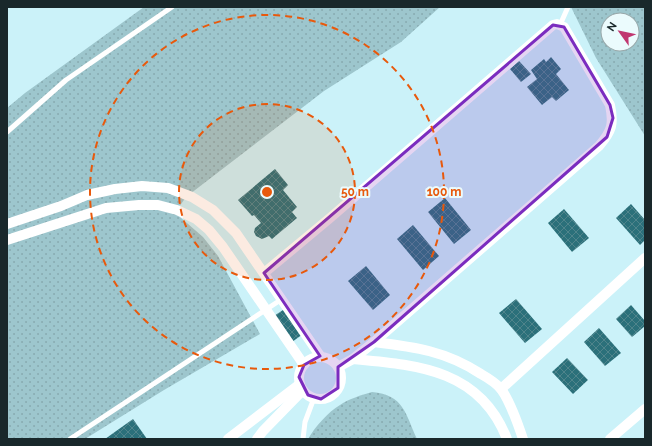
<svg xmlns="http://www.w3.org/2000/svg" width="652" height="446" viewBox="0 0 652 446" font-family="Raleway,sans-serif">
<defs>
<pattern id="grass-dots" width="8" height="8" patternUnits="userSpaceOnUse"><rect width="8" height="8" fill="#9dc6cd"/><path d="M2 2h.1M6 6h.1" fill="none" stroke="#87aab0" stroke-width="1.8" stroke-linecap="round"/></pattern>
<pattern id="building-cross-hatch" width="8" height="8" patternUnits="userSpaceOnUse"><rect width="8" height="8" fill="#2b707a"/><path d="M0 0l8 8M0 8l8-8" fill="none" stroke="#4f848b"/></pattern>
</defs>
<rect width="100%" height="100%" fill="#cbf2f9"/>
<g fill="url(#grass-dots)" fill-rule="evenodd">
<path d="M144 7H440L401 42 324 91 186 197 179 207 180 217 203 237 218 256 260 334 164 390 85 439H7V108L25 93Z"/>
<path d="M571 7H645V136L596 58ZM608 20H632V44H608Z"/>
<path d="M372 392C404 395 405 413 417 439H308C315 427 328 412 340 405 349 399 361 395 372 392Z"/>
</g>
<g fill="url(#building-cross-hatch)">
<path d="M551 57 561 69 556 74 569 90 556 101 552 97 542 105 527 87 537 79 531 70 544 59 546 62Z"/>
<path d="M519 61 531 74 521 82 510 69Z"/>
<path d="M275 169 288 185 283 190 297 207 292 212 297 218 272 239 269 236 262 239 256 236 254 232 255 228 261 223 254 215 252 216 238 200Z"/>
<path d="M445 198 471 230 454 244 428 212Z"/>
<path d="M631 204 645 220V240L640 245 616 218Z"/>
<path d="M564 209 589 238 572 252 548 223Z"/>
<path d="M413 225 439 256 423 270 397 239Z"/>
<path d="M366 266 390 295 373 310 348 281Z"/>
<path d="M516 299 542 329 525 343 499 313Z"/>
<path d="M631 305 645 321V326L632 337 616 319Z"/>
<path d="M286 308 303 334 292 342 274 316Z"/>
<path d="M599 328 621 353 605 366 584 342Z"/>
<path d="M567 358 588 380 573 394 552 372Z"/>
<path d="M133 419 147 439H105Z"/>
</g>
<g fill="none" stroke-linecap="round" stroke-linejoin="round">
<g stroke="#fff" stroke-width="5">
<path d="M560 25 568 7"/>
<path d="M7 132 66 80 172 7"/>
<path d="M70 439 282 299"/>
<path d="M303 439 305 422 314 398"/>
</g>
<g stroke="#fff" stroke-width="10">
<path d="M7 224 61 206 87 195 115 189 142 186 168 188 192 197 213 210 236 233 321 357"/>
<path d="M7 240 106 208 139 205H158L177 210 196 219 209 230 223 247 304 365"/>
<path d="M264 273 330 218 553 25 557 24 564 27 610 105C614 124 612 131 599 146L374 342 353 359 338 367"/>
<path d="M374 342C415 347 446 351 481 374 488 378 496 383 501 389 510 401 518 424 523 439"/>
<circle cx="320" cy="378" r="21"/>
<path d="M353 359C417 365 480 369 507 439"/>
<path d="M501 389 645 258"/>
<path d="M228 439 300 384"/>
<path d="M257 439 263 431 303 390"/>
<path d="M610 439 645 409"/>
</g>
</g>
<path fill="#7b2cbf" fill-opacity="0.2" stroke="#7b2cbf" stroke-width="3" stroke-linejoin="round" d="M553 25 564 27 610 105 613 118 607 137 374 342 338 367V388L321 399 308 395 299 377 304 365 320 356 264 273Z"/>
<circle cx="267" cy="192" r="88" fill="#e8590c" fill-opacity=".12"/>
<g fill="none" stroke="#e8590c" stroke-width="2" stroke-dasharray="7 5">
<circle cx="267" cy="192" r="88"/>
<circle cx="267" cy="192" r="177"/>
</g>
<circle cx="267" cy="192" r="6" fill="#e8590c" stroke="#ebfbfd" stroke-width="2"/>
<g font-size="12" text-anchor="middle" font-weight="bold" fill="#e8590c" stroke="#ebfbfd" stroke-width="4" stroke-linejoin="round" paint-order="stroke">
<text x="355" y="196">50 m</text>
<text x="444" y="196">100 m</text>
</g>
<rect width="652" height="446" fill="none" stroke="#19282b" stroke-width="16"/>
<g transform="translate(620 32) rotate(303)"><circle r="19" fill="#ebfbfd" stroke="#97a7a9"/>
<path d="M0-3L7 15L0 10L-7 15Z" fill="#c03670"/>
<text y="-6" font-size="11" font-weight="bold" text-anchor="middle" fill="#19282b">N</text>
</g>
</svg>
